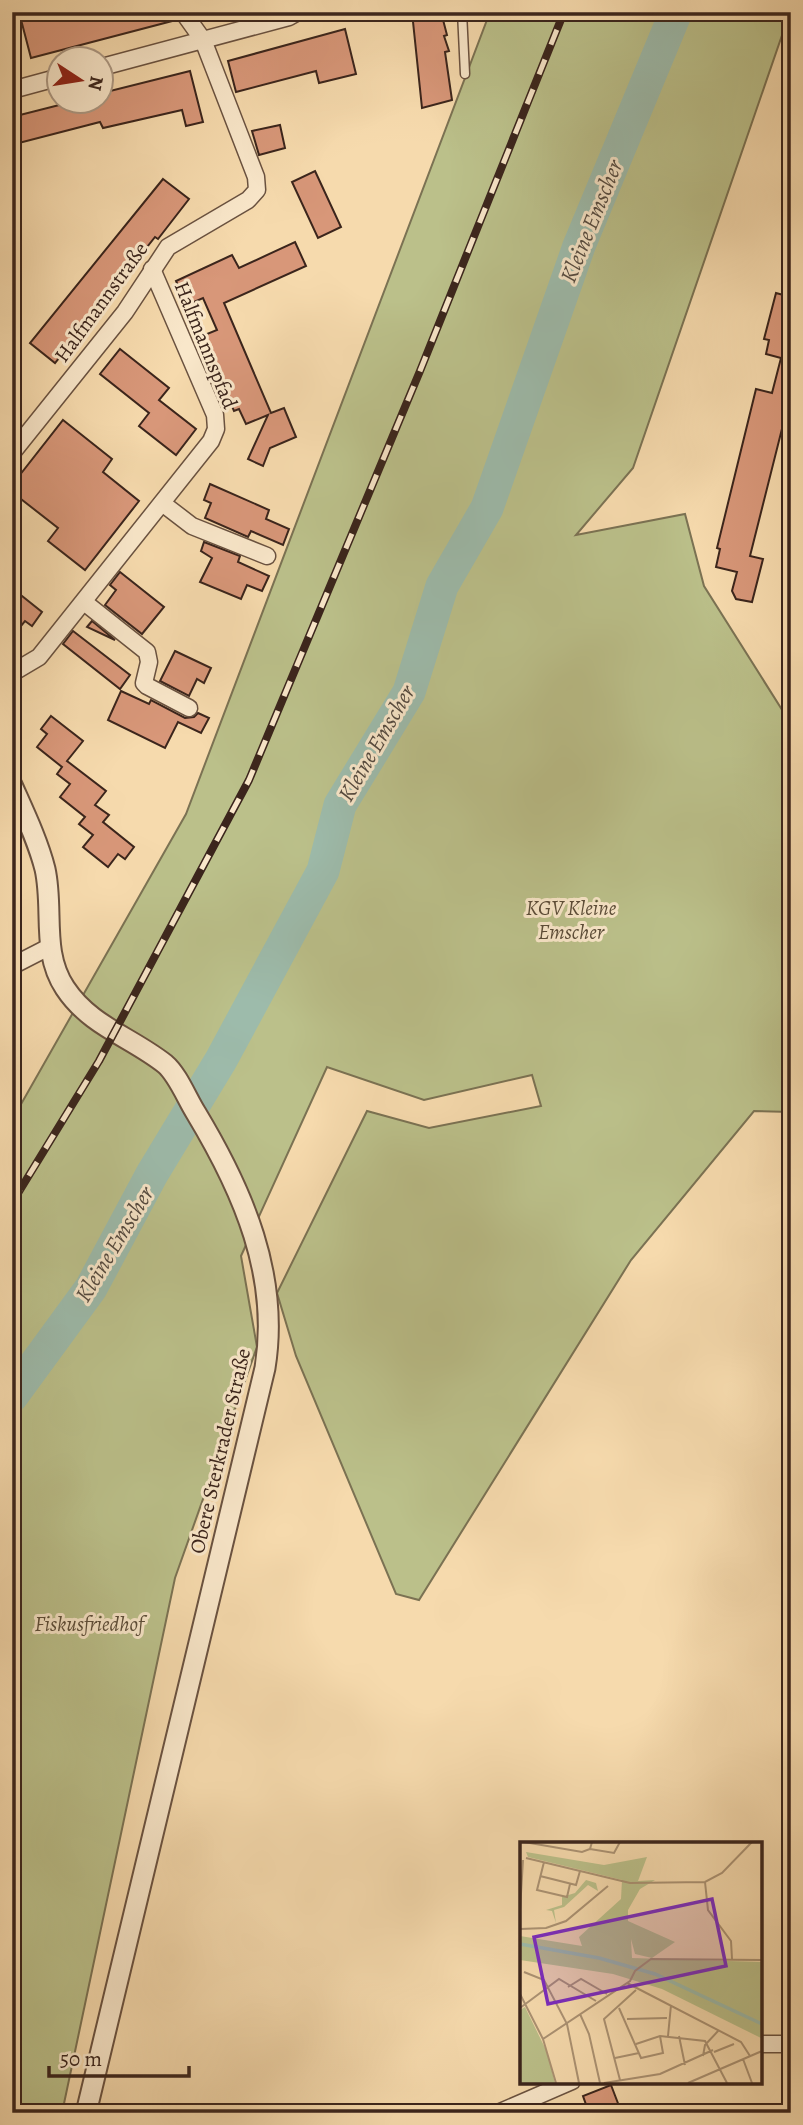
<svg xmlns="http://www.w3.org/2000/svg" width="803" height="2125" viewBox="0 0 803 2125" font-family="Alegreya,serif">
<rect width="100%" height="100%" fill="#f6daad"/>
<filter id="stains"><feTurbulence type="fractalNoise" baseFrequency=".00286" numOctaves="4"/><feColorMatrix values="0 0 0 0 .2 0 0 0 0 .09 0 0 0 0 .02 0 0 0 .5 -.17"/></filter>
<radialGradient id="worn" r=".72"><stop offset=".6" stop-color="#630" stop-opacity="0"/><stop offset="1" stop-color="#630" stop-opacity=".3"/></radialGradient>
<path fill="#bbc08a" stroke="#7b7253" stroke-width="2" d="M490 12H790L633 468 576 535 685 514 704 586 791 724V1112L754 1111 631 1260 419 1600 396 1594 296 1356 277 1293 367 1111 429 1128 541 1106 532 1075 424 1100 327 1067 241 1256 257 1347 175 1578 62 2113H12V1120L186 814Z"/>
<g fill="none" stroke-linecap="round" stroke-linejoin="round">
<path stroke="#9dbbab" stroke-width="33" d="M12 1396 91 1288 152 1174 221 1060 323 871 340 805 409 692 442 586 487 508 579 246 676 12"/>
</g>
<g fill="#d89779" stroke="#3b251c" stroke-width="2">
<path d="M19 12H38L39 18 50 15 52 18 74 12H173L176 20 31 58Z"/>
<path d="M412 12H441L447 35 444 36 449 51 445 52 452 100 422 108Z"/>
<path d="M345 29 356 74 319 83 316 71 236 92 228 61Z"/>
<path d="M190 71 203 122 186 126 182 110 103 128 100 122 15 144 12 117 71 102H102V93Z"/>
<path d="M280 125 285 148 259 155 252 131Z"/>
<path d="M315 171 341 227 318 238 292 182Z"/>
<path d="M163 179 189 199 158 239 155 237 55 363 30 343Z"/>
<path d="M295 242 306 266 224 303 271 413 284 408 296 437 270 448 263 466 248 459 268 415 246 424 239 409 234 411 202 336 217 330 203 298 187 305 176 281 232 255 239 268Z"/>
<path d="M776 293 791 297V393L750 556 763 559 752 602 736 599 732 591 737 572 716 567 720 549 717 548 756 389 772 393 781 358 766 354 769 340 764 339Z"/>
<path d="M120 349 169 388 159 400 196 429 176 455 139 426 149 413 100 374Z"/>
<path d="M63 420 112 459 103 472 139 501 85 570 48 541 58 528 12 492V485Z"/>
<path d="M210 484 269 510 266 519 289 529 283 545 251 531 248 537 205 518 211 503 204 500Z"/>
<path d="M204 542 240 556 238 562 269 576 262 591 247 585 241 599 200 582 212 558 201 551Z"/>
<path d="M120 572 164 607 142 634 105 605 116 590 110 585Z"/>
<path d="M12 588 42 612 32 626 25 621 12 637Z"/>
<path d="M92 621 115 640 87 627Z"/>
<path d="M73 631 130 675 120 689 63 644Z"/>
<path d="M175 651 211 668 204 683 197 679 189 696 160 681Z"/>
<path d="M121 691 149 704 151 700 185 718 194 717 198 713 209 718 201 733 178 722 165 748 108 720Z"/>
<path d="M51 716 83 741 67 761 106 791 95 805 109 815 103 822 134 847 125 859 118 854 108 867 83 847 93 835 79 824 85 817 60 797 70 784 57 774 62 767 37 747 47 734 41 729Z"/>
<path d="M611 2085 619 2106 604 2113H589L583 2096Z"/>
</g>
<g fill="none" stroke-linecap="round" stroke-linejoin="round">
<defs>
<path id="service" d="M462 12 465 74"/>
<g id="minor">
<path d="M102 67 289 17 298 12"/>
<path d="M12 90 60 77"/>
<path d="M12 453 125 312 168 247 248 200 257 190 256 177 203 40 183 12"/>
<path d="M162 503 192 526 267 556"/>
<path d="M84 602 147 652 149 662 144 683 147 686 189 708"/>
<path d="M12 673 39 657 211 441 216 429 215 415 152 269"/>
<path d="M12 966 49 947"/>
<path d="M759 2044H791"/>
<path d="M498 2113 572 2081"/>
</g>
<path id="tertiary" d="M12 785C24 812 38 841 45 869 54 909 41 952 65 988 90 1026 131 1037 165 1064 178 1075 187 1099 196 1113 243 1191 280 1276 265 1368L86 2113"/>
</defs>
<use href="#service" stroke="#6a5240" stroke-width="11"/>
<use href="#minor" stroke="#6a5240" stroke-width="19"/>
<use href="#tertiary" stroke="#6a5240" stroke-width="23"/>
<use href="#service" stroke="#f9e7ca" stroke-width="8"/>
<use href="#minor" stroke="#f9e7ca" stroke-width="16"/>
<use href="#tertiary" stroke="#f9e7ca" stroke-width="19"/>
<defs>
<path id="rail" d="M12 1203 99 1061 249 780 420 371 564 12"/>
</defs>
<use href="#rail" stroke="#3b251c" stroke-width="8"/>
<use href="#rail" stroke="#f9e7ca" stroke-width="5" stroke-dasharray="16" stroke-linecap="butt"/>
</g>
<g text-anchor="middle" stroke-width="6" stroke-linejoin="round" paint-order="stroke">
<g font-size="21" fill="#3b251c" stroke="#f9e7ca">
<text transform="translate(101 302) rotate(-54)" y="7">Halfmannstraße</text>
<text transform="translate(206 345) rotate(68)" y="7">Halfmannspfad</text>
<text transform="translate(220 1451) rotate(-77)" y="7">Obere Sterkrader Straße</text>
</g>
<g font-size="21" font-style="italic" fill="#5b4c38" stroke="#f9e7ca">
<text x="571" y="915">KGV Kleine<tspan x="571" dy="24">Emscher</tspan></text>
<text x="89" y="1631">Fiskusfriedhof</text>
</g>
<g font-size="23" font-style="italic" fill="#544a40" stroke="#f9e7ca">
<text transform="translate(591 221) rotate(-68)" y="8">Kleine Emscher</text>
<text transform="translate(376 743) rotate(-60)" y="8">Kleine Emscher</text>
<text transform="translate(114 1244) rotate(-59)" y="8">Kleine Emscher</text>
</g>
</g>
<g transform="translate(520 1842)">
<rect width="242" height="242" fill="#f6daad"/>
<path d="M6 10 84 23 127 15 118 39 135 38 120 47 108 68V79L155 100 132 116 115 112 111 97 112 116 241 120V196L142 147 93 132 0 118V94L62 104 59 95 101 57 102 38 8 15ZM66 38 76 41 78 49 68 43 44 65 34 68 36 81 32 69 26 68 42 63V55L55 51ZM5 165 27 210 35 241H0V168Z" fill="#bbc08a"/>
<path fill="none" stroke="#9dbbab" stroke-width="3.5" d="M0 102 79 116 135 132 242 182"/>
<path fill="none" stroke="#ab9273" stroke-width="2" d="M4 0 62 10 70 7 72 0M70 7 94 11 100 0M6 16 110 41 185 40 202 31 232 0M24 20 17 48 47 55 50 42M20 34 56 43 60 29M185 40 188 68 211 99 212 117M0 68 3 18M0 87 26 86 46 79 88 44M4 130 24 138 47 182 59 241M107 141 221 200 230 214M48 145 61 137 87 152M0 152 23 197 36 241M0 166 39 137 76 159M99 166 121 216 143 211 140 194M60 172 69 192 80 241M107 177 147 176M148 194 151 163M159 194 165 223M23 197 110 139 115 129 131 117 242 118M116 202 140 194 185 199 207 241M194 210 214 202M183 214 185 203 199 188M95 216 119 211M223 217 232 241M100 238 84 177 116 148M84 241 140 232 193 208M168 241 242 209"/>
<path fill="#7b2cbf" fill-opacity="0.15" stroke="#7b2cbf" stroke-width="3.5" d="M192 57 206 124 28 162 14 95Z"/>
<rect width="242" height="242" fill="none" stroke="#3b251c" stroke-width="3.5"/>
</g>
<rect width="803" height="2125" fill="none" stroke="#f6daad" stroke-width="42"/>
<rect x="14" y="14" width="775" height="2097" fill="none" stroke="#3b251c" stroke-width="3.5"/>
<rect x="21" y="21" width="761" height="2083" fill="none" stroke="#3b251c" stroke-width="2"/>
<g transform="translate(80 80) rotate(102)"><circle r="33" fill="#f9e7ca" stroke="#ad9984" stroke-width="2"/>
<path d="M0-5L12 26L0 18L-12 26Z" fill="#8f2418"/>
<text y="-10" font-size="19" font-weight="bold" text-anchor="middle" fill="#3b251c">N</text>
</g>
<path d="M49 2066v10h140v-10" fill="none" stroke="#3b251c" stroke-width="3.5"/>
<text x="60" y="2066" font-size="21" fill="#3b251c" stroke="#f9e7ca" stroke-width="5" paint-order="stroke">50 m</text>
<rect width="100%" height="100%" filter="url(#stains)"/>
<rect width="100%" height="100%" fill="url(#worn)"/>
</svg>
